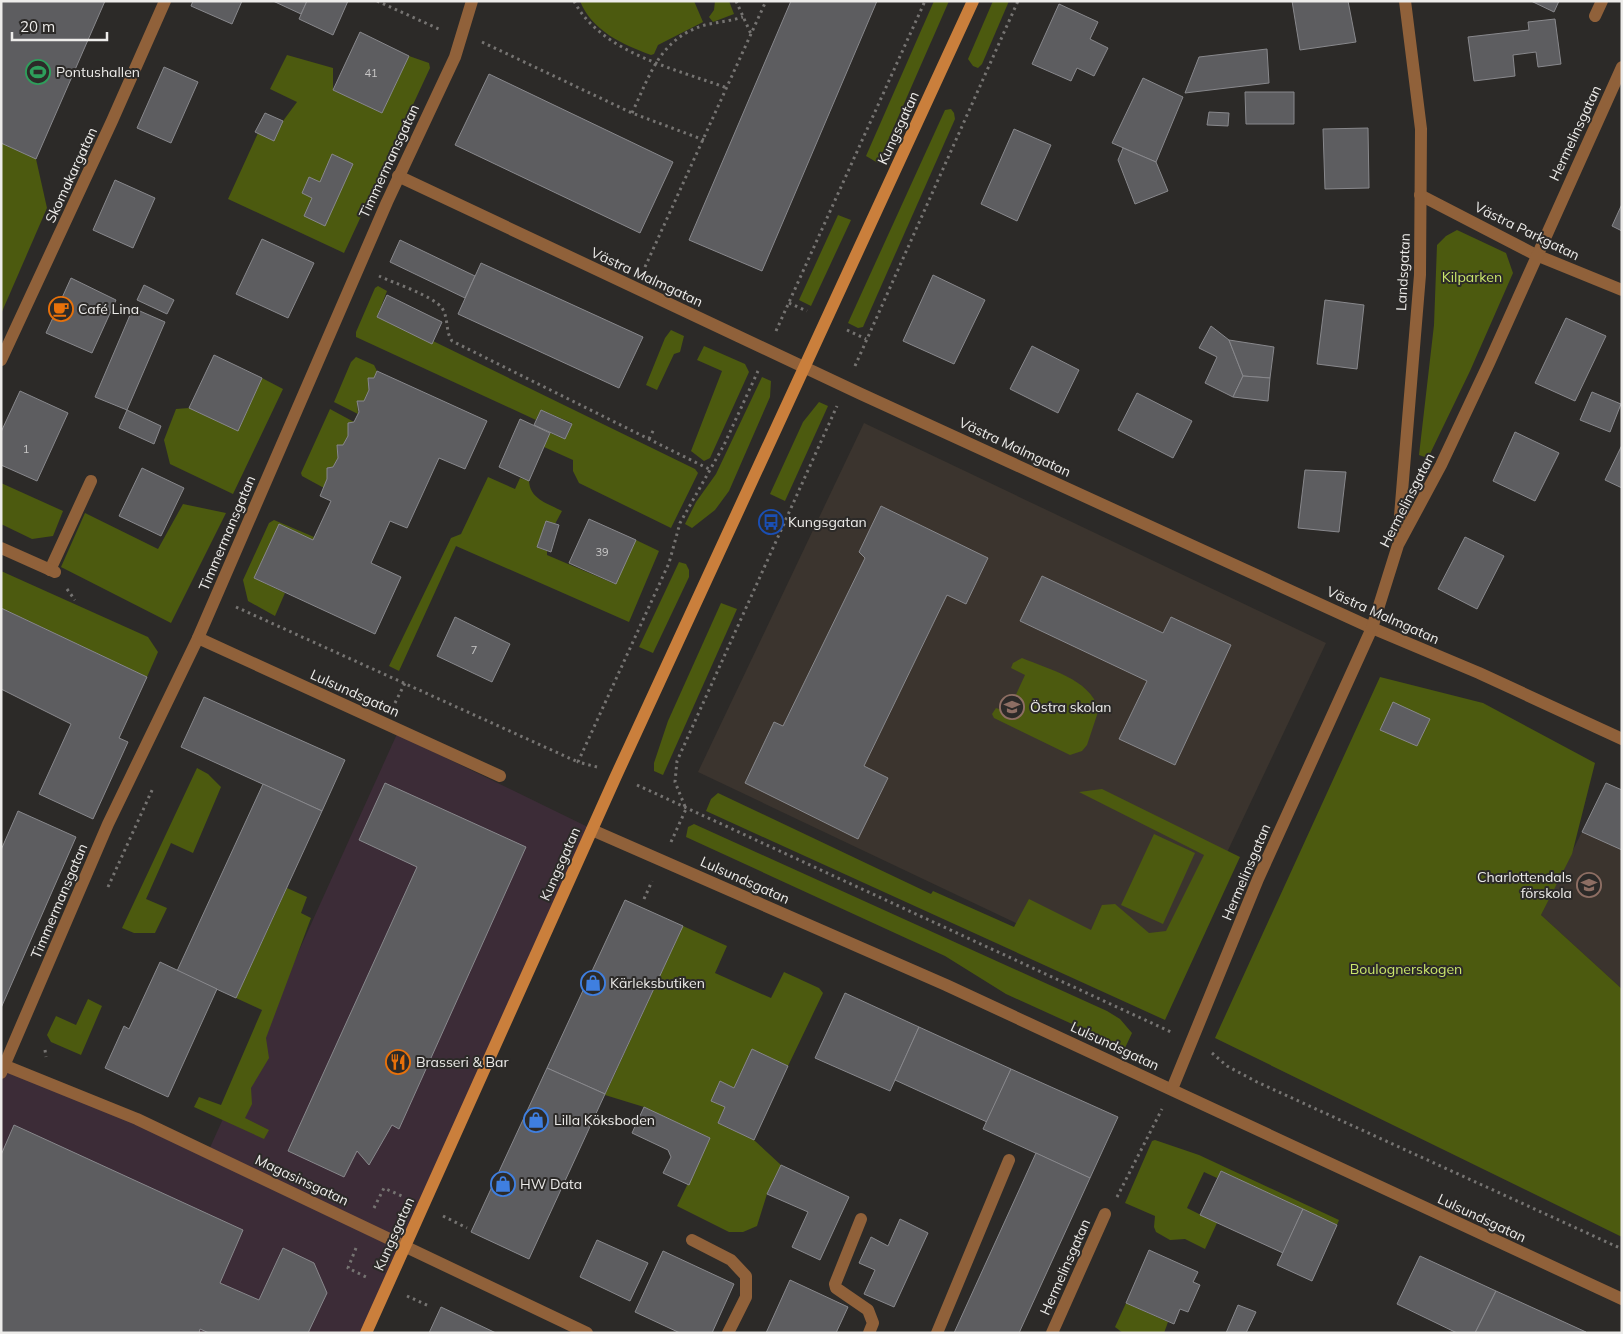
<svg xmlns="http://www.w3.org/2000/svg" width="1623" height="1334" viewBox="0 0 1623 1334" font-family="Mulish,sans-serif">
<rect width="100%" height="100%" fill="#2c2a28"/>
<path fill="#3c2c37" d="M397 734 594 830 367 1333H1V1064L208 1152Z"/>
<g fill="#3b342e">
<path d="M864 423 1326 643 1161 992 698 772Z"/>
<path d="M1606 783 1622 790V989L1541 915Z"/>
</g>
<g fill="#4c5a0f">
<path d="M580 1H694L703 22 658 45 654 54 651 55C622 44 592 31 580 1Z"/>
<path d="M715 1H729L734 14 713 22 709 17 714 10Z"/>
<path d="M934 1H949L878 163 866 156Z"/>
<path d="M993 1H1009L982 64 978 68 973 66 968 59Z"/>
<path d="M287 55 333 68V90L382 113 409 56 429 63 430 68 344 253 228 199 258 133 274 141 283 121 297 102 270 89Z"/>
<path d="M951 109 954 113 955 119 863 327 858 328 848 323 945 110Z"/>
<path d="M1 143 36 159 47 208 1 314Z"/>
<path d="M838 215 851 220 811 306 799 300Z"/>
<path d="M1457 230 1506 253 1513 273 1470 371 1428 458 1419 455 1434 325 1437 245 1446 236Z"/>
<path d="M378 286 387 291 377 317 432 343 433 341 695 469 698 473 671 528 579 483 573 471V460L544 447 550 433 565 439 572 423 541 410 536 420 356 337V332L375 288Z"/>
<path d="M671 330 684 336 680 352 674 354 657 390 646 385 665 338Z"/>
<path d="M704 346 745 364 749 372 710 458 704 461 691 451 722 371 697 360Z"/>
<path d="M356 357 374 365 377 371 374 378H368L369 390 364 401H357L358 414 334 402 351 362Z"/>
<path d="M762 377 771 381 770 397 729 491 715 510 692 528 685 524 696 502 716 474Z"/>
<path d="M262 378 283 389 233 494 170 464 164 440 176 409 189 408 238 430Z"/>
<path d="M819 402 828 406 785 501 770 494 803 422Z"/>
<path d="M330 409 354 422 348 423V436L343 445 337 446 338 458 333 467 327 468V479L324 488 302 476 301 473Z"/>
<path d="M488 477 515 489 520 478 529 481C530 499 547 503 562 511L555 524 546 521 537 547 547 551V555L615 584 636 540 659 551 629 622 456 546 399 671 389 666 451 538 461 534Z"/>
<path d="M1 483 63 511 53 536 32 539 1 524Z"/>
<path d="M183 504 226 513 171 623 61 567 85 513 158 549Z"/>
<path d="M274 520 314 537 313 540 279 524 254 578 285 593 275 616 248 601 243 580 269 523Z"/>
<path d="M679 562 686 564 689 570V577L653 653 639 647Z"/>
<path d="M1 571 148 637 158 652 147 677 1 608Z"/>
<path d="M721 603 737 609 663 775 654 771V763L668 721Z"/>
<path d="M1022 658C1050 670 1088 678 1099 709L1087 745 1082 751 1070 755 994 718 992 714 996 708 1008 712 1025 675 1011 668 1013 663Z"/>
<path d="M1380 677 1483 703 1595 763 1572 854 1541 915 1622 989V1237L1215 1038Z"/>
<path d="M197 768 208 774 221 787 193 853 171 843 146 899 167 908 155 933H134L122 928Z"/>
<path d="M1102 789 1240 857 1165 1020 706 811 711 799 718 793 931 894 933 891 1014 927 1029 899 1091 930 1102 905 1115 904 1149 933 1166 931 1204 855 1079 792Z"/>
<path d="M694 824 1107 1011 1120 1019 1132 1033 1125 1048 1006 994 945 956 686 837 688 827Z"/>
<path d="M1154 834 1195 853 1163 924 1121 905Z"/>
<path d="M287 888 307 897 301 913 311 918 266 1038 269 1058 251 1088 252 1104 245 1118 269 1130 264 1139 194 1107 199 1097 221 1105 262 1010 236 998Z"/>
<path d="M683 926 727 946 715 973 771 998 784 972 819 988 823 993 788 1066 752 1049 734 1088 720 1081 712 1101 725 1107 718 1123 754 1140 781 1165 767 1194 757 1226 743 1232H729L677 1206 710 1138 644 1107 605 1095Z"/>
<path d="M88 999 102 1006 81 1055 51 1042 47 1035 56 1016 76 1025Z"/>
<path d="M1155 1140 1199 1155 1339 1220 1337 1225 1221 1171 1217 1178 1204 1172 1187 1208 1217 1223 1205 1249 1185 1239 1170 1240 1156 1232 1154 1227 1155 1216 1125 1203 1152 1141Z"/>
<path d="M1126 1303 1168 1322 1164 1333H1123L1115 1327Z"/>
</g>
<g fill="#5d5d60" stroke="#88888c">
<path d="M1 1H105L36 159 1 143Z"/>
<path d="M193 1H242L232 24 191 6Z"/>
<path d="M273 1H307L301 14Z"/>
<path d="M307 1H348L333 35 299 19Z"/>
<path d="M791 1H877L762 271 689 240Z"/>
<path d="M1292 1H1348L1356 42 1300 50Z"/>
<path d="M1531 1H1559L1554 12Z"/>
<path d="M1059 4 1098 22 1090 39 1108 48 1094 76 1077 68 1071 81 1032 64Z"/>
<path d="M1555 19 1561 64 1538 67 1536 52 1513 55 1515 76 1474 81 1468 37 1529 30 1528 22Z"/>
<path d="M360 32 409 56 382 113 333 90Z"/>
<path d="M1267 49 1269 83 1185 93 1199 57Z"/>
<path d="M164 67 198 82 171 143 137 128Z"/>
<path d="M489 74 673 162 640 233 455 145Z"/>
<path d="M1143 78 1183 97 1156 162 1112 143Z"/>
<path d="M1245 92H1294V124H1246Z"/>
<path d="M1209 112 1229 113 1228 126 1207 125Z"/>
<path d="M265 113 283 121 274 141 255 132Z"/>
<path d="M1368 128 1369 188 1325 189 1323 129Z"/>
<path d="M1014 129 1051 145 1017 221 981 204Z"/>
<path d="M1123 148 1156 162 1168 191 1135 204 1118 160Z"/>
<path d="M332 154 353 164 325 226 304 216 312 198 302 193 309 177 320 182Z"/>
<path d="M115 180 155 198 133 248 93 230Z"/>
<path d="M1622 204V231L1612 226Z"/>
<path d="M262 239 314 263 288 318 236 294Z"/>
<path d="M400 240 475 276 465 298 390 262Z"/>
<path d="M481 263 643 337 619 388 458 314Z"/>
<path d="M933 275 985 300 954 364 903 341Z"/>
<path d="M71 278 116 300 92 353 46 333Z"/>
<path d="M144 285 174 300 167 314 137 300Z"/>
<path d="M387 295 442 322 432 344 377 317Z"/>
<path d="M1325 300 1364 305 1357 369 1317 364Z"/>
<path d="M133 308 165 322 127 410 95 397Z"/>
<path d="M1566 318 1606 336 1575 401 1535 383Z"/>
<path d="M1211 326 1229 340 1243 376 1233 397 1205 383 1217 357 1199 348Z"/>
<path d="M1229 340 1274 347 1270 378 1243 376Z"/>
<path d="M1032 346 1079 370 1058 413 1010 389Z"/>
<path d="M214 355 262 378 238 431 189 408Z"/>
<path d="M377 371 487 421 465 469 439 458 407 528 390 521 371 563 401 577 375 634 254 578 279 524 313 540 331 501 320 496 327 479V468L333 467 338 458 337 445H343L348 436V423L354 422 359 412 357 401H364L369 390 368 378H374Z"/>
<path d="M1243 376 1270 378 1268 401 1233 397Z"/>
<path d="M20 391 68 413 37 481 1 465V432Z"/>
<path d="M1592 392 1621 404 1610 432 1580 420Z"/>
<path d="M1137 393 1192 421 1173 458 1118 430Z"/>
<path d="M127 410 161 426 154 444 119 428Z"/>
<path d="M541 410 572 424 565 439 534 425Z"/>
<path d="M520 419 550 433 529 481 499 467Z"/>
<path d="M1515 432 1559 453 1535 501 1493 481Z"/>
<path d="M1622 445V488L1605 480Z"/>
<path d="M142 468 184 488 161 536 119 516Z"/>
<path d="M1305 470 1346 472 1339 532 1298 528Z"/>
<path d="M881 506 988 558 966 604 947 595 864 766 888 778 858 839 745 783 774 722 783 726 865 558 859 552Z"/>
<path d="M589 519 636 540 616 584 569 563Z"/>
<path d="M546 521 559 525 551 552 537 547Z"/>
<path d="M1465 537 1504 556 1477 609 1438 589Z"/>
<path d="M1042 576 1163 633 1171 617 1231 645 1175 765 1119 739 1147 681 1020 621Z"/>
<path d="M1 608 147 677 119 738 128 742 93 819 39 794 71 724 1 689Z"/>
<path d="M455 617 510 644 492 682 437 656Z"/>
<path d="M204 697 345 760 322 811 181 747Z"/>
<path d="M1393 702 1430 719 1417 746 1380 730Z"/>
<path d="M385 783 526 847 399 1129 392 1125 369 1165 357 1151 344 1177 288 1151 417 867 359 840Z"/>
<path d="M1606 783 1622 790V850L1582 832Z"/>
<path d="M263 784 322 811 236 998 177 971Z"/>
<path d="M18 811 76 837 1 1008V850Z"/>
<path d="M625 900 683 926 605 1094 547 1068Z"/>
<path d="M160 962 217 989 168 1097 105 1068 124 1026 129 1029Z"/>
<path d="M845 993 919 1027 890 1091 815 1058Z"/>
<path d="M919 1027 1011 1069 987 1122 895 1080Z"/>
<path d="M752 1049 788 1066 754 1140 718 1123 725 1107 711 1101 720 1081 734 1088Z"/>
<path d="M547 1068 605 1094 529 1259 471 1232Z"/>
<path d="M1011 1069 1118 1117 1090 1178 983 1129Z"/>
<path d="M644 1107 710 1138 689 1185 663 1173 671 1157 668 1150 632 1133Z"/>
<path d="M14 1125 243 1230 220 1283 259 1300 283 1248 314 1263 327 1293 308 1333H209L200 1329 199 1333H1V1155Z"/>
<path d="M1036 1153 1090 1178 1019 1333H954Z"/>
<path d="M781 1165 849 1197 820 1260 792 1247 808 1212 767 1194Z"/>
<path d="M1221 1171 1303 1209 1283 1253 1200 1215Z"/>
<path d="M1303 1209 1337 1225 1312 1281 1277 1265Z"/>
<path d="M900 1219 928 1233 894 1307 864 1294 875 1270 859 1263 871 1237 888 1246Z"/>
<path d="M597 1240 648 1263 630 1301 580 1277Z"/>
<path d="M1149 1250 1198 1272 1193 1282 1200 1285 1188 1312 1180 1309 1174 1324 1126 1303Z"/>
<path d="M663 1251 734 1284 712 1333H680L635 1312Z"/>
<path d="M1420 1256 1496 1291 1475 1333H1457L1397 1304Z"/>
<path d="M790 1280 848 1307 836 1333H766Z"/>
<path d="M1496 1291 1586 1332 1475 1333Z"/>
<path d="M1238 1305 1256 1312 1246 1333H1226Z"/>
<path d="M441 1307 496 1333H429Z"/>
</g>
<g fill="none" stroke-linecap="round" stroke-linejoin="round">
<g stroke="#767472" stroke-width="3" stroke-dasharray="2.5 4" stroke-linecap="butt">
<path d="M377 1 441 30"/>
<path d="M574 1C601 53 676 69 727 88"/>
<path d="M736 1 751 34"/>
<path d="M482 42 632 113 704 140"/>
<path d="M632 113C650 75 660 38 705 25 718 22 731 21 743 17"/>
<path d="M645 267 766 1"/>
<path d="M379 276C394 283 433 296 442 308 449 319 445 331 452 341L709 469"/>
<path d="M789 303 807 311"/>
<path d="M847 330 866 339"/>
<path d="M776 331 925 1"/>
<path d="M855 366 1018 1"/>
<path d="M649 439 654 429"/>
<path d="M67 589 75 600"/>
<path d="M236 607 578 762"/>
<path d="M395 703 405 683"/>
<path d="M597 767 578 762 669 563 680 523 724 445 758 371"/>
<path d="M637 785 1171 1032"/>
<path d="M671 842 686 809 675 782 677 761 837 406"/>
<path d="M108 887 153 788"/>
<path d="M644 899 652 881"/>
<path d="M45 1050 46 1057"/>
<path d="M1212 1053 1227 1066 1257 1082 1622 1249"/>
<path d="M1117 1197 1162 1109"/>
<path d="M374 1208 384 1188 404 1197"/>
<path d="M443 1216 467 1228"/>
<path d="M356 1248 348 1268 368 1278"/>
<path d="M407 1296 429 1306"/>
</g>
<g stroke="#90613a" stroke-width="12">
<path d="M1595 16 1602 1"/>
<path d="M50 570 91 481"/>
<path d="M861 1219 835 1284 836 1288 868 1310 873 1323 869 1333"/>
<path d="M692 1240 731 1260 746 1276V1297L728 1333"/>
<path d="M937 1333 1009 1160"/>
</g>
<g stroke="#90613a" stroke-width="12">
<path d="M398 176 861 394 1372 628 1479 673 1622 739"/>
<path d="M1420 195 1536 255 1622 290"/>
<path d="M1 360 112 121 165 1"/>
<path d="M1398 540 1420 275 1421 129 1405 1"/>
<path d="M1 548 55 572"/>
<path d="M198 638 500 776"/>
<path d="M592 830 946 985 1622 1299"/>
<path d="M1 1064 137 1119 587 1333"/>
<path d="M1 1073 108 824 198 638 387 202 455 57 472 1"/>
<path d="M1172 1089 1258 879 1372 628 1398 545 1441 465 1489 363 1622 67"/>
<path d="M1052 1333 1105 1214"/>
</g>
<path stroke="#ca7f3c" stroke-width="12" d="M366 1333 616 776 973 1"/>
</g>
<defs>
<symbol id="stadium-ring" viewBox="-11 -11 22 22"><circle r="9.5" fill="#2c2a28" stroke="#2e9e5b" stroke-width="1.5"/><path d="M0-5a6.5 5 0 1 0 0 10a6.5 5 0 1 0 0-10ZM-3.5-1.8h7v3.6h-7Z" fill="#2e9e5b"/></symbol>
<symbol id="cafe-ring" viewBox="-11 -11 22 22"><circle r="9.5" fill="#2c2a28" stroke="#e8710a" stroke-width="1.5"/><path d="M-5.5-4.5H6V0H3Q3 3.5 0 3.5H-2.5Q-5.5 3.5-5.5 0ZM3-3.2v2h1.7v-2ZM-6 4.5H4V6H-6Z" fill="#e8710a"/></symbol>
<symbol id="bus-ring" viewBox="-11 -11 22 22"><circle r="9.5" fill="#2c2a28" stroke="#1a4fb4" stroke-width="1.5"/><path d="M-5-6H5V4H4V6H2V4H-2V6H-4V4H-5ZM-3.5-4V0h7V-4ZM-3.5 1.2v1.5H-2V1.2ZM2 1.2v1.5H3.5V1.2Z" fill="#1a4fb4"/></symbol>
<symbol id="school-ring" viewBox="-11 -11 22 22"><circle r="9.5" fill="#2c2a28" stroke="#8d6e63" stroke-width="1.5"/><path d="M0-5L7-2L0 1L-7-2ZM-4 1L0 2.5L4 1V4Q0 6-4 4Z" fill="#8d6e63"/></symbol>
<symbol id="shop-ring" viewBox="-11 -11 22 22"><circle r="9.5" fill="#2c2a28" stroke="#3f7fe0" stroke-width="1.5"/><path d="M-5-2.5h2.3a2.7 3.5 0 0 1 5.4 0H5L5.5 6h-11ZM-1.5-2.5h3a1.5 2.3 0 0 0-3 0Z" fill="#3f7fe0"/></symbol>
<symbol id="restaurant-ring" viewBox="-11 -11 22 22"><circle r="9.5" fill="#2c2a28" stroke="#e8710a" stroke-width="1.5"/><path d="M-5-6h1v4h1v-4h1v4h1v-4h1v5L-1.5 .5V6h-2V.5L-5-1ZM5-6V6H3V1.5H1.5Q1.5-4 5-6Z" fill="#e8710a"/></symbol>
</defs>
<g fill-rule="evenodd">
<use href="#stadium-ring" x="24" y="58" width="28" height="28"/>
<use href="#cafe-ring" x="47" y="295" width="28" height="28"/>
<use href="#bus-ring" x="757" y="508" width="28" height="28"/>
<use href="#school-ring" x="998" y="693" width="28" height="28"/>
<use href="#school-ring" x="1575" y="871" width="28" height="28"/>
<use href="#shop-ring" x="579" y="969" width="28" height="28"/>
<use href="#restaurant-ring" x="384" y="1048" width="28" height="28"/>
<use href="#shop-ring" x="522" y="1106" width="28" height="28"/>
<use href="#shop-ring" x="489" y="1170" width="28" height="28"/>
</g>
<g text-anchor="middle" stroke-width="4" stroke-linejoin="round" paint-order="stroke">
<g font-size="11" fill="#c9c8c8">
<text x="371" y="77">41</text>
<text x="26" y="453">1</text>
<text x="602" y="556">39</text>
<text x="474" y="654">7</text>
</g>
<g font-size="14" fill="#edecea" stroke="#2c2a28" text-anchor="start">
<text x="56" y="77">Pontushallen</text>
<text x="78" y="314">Café Lina</text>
<text x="788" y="527">Kungsgatan</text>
<text x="1030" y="712">Östra skolan</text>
<text x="1572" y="882" text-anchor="end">Charlottendals<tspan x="1572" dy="16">förskola</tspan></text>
<text x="610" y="988">Kärleksbutiken</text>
<text x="416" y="1067">Brasseri &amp; Bar</text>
<text x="554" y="1125">Lilla Köksboden</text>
<text x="520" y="1189">HW Data</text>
</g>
<g font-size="14" fill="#edecea" stroke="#2c2a28">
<text transform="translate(898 128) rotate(-65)" y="5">Kungsgatan</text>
<text transform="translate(1575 133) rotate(-65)" y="5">Hermelinsgatan</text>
<text transform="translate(389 161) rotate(-65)" y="5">Timmermansgatan</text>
<text transform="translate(71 175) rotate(-65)" y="5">Skomakargatan</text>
<text transform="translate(1527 231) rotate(26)" y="5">Västra Parkgatan</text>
<text transform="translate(1403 272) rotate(-87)" y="5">Landsgatan</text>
<text transform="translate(647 277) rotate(25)" y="5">Västra Malmgatan</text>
<text transform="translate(1015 447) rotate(25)" y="5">Västra Malmgatan</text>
<text transform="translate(1407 500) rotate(-63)" y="5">Hermelinsgatan</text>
<text transform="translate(227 533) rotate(-67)" y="5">Timmermansgatan</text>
<text transform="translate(1383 615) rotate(24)" y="5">Västra Malmgatan</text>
<text transform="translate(355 693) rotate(24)" y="5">Lulsundsgatan</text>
<text transform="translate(560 864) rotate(-66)" y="5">Kungsgatan</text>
<text transform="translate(1246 872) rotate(-67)" y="5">Hermelinsgatan</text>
<text transform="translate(745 880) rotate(24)" y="5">Lulsundsgatan</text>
<text transform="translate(59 901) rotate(-67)" y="5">Timmermansgatan</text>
<text transform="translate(1115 1046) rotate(25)" y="5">Lulsundsgatan</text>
<text transform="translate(302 1180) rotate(25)" y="5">Magasinsgatan</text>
<text transform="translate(1482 1218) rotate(25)" y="5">Lulsundsgatan</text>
<text transform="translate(394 1234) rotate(-66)" y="5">Kungsgatan</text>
<text transform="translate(1065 1267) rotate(-66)" y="5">Hermelinsgatan</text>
</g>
<g font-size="14" fill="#cae66b" stroke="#2c2a28">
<text x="1472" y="282">Kilparken</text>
<text x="1406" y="974">Boulognerskogen</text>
</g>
</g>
<rect width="1623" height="1334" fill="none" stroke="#edecea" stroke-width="5"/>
<path d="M12 32v8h95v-8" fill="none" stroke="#edecea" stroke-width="2.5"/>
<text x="20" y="32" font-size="15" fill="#edecea" stroke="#2c2a28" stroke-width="4" paint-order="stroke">20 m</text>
</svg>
